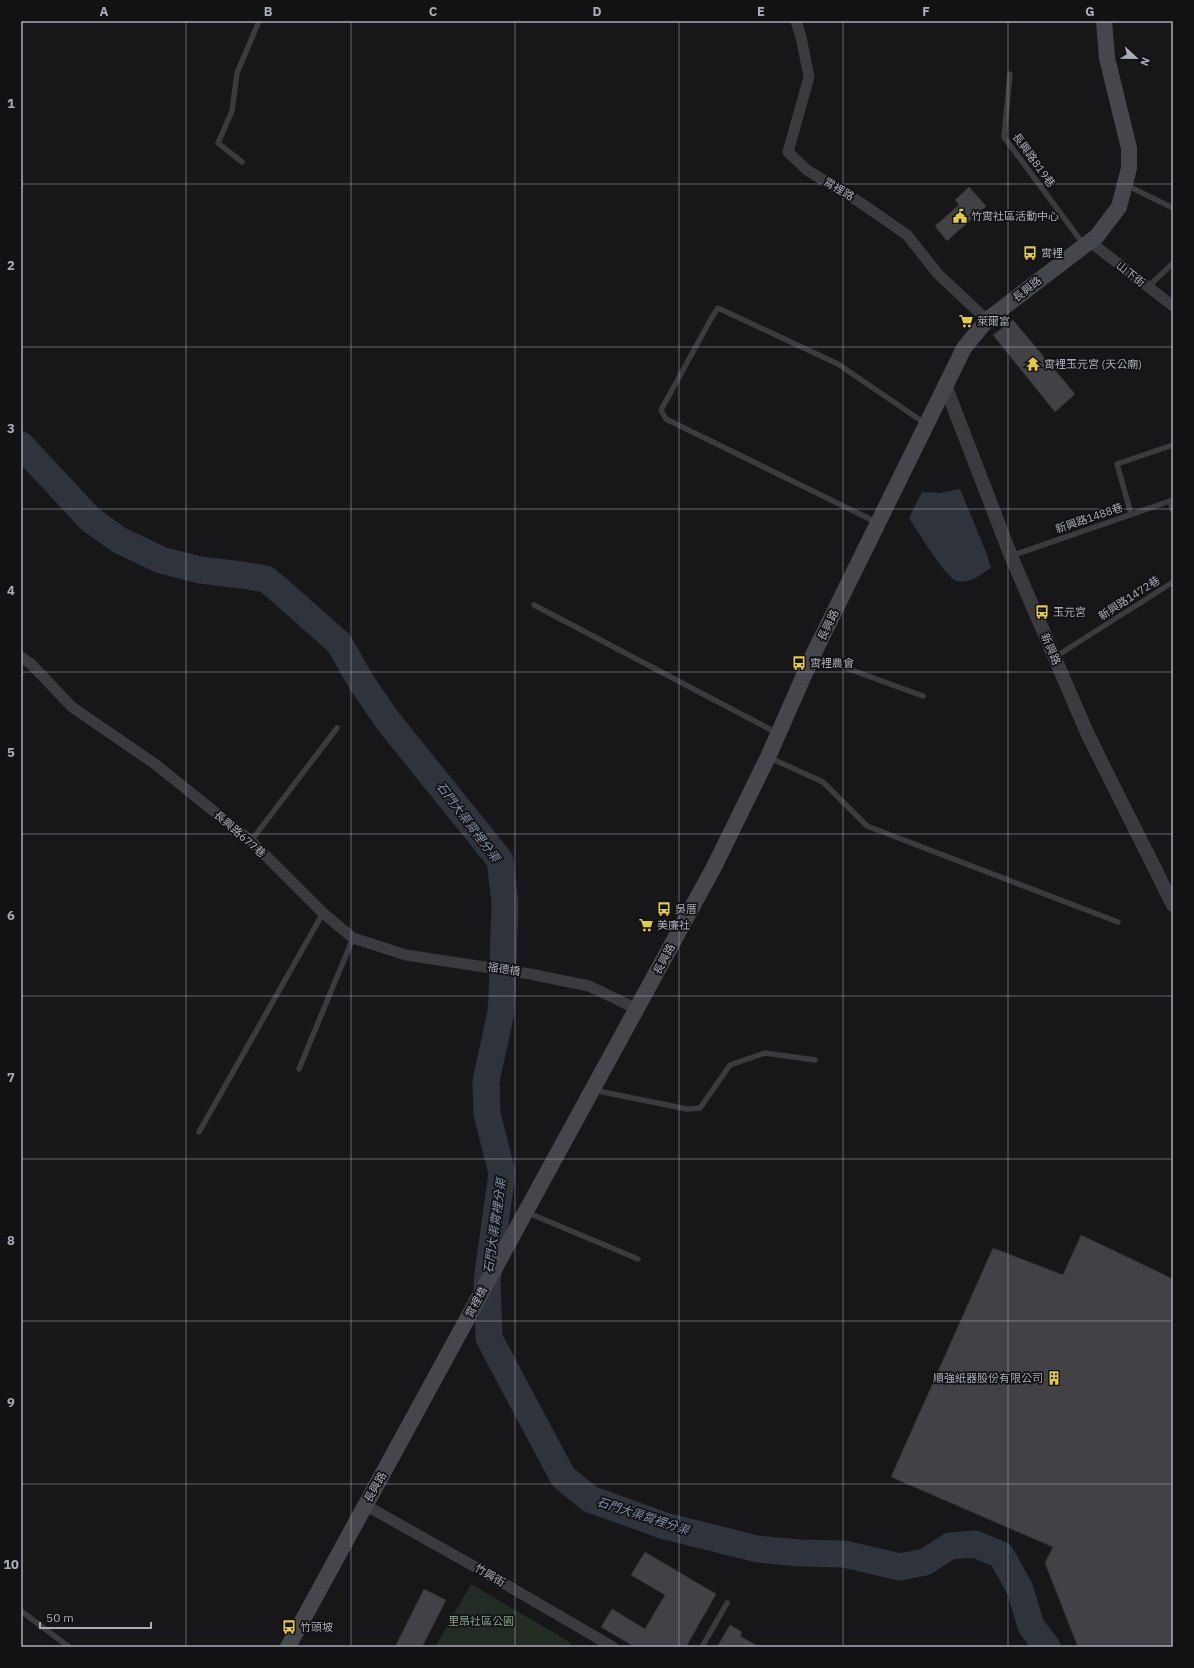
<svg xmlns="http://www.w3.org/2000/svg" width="1194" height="1668" viewBox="0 0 1194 1668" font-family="'IBM Plex Sans','Noto Sans TC',sans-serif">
<rect width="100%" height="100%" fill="#171719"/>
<path fill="#232b25" d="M471 1584 571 1643 569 1647H435Z"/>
<path fill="#2e333c" d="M960 489 986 552 991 568C981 574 970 584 957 581 946 578 917 530 909 518L922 492 940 493Z"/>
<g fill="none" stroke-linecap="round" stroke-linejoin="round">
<path stroke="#2e333c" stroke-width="27" d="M21 445 90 519 119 540 161 560 200 570 242 575 266 579 278 589 339 643 362 683 388 721 500 860 505 903 502 995 501 1012 486 1081 487 1114 502 1173 487 1281 489 1338 563 1477 590 1499 665 1526 757 1549 800 1553 844 1554 900 1567 925 1562 950 1546 975 1544 1001 1555 1020 1589 1031 1626 1047 1647"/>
</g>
<g fill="#414146" stroke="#323134">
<path d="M969 187 986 206 947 241 935 226 959 205 955 200Z"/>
<path d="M1013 320 1075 394 1055 412 993 335Z"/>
<path d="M1081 1235 1173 1279V1647H1078L1045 1563 1053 1547 891 1477 993 1248 1063 1275Z"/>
<path d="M645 1552 716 1594 686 1647H635L601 1627 612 1609 645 1629 665 1595 631 1575Z"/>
<path d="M424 1589 446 1600 422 1647H395Z"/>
<path d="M730 1625 742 1632 740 1636 759 1647H717Z"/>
</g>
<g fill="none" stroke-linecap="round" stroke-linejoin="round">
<g stroke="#3a3a3f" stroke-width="5.5">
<path d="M1010 74 1004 137 1084 245"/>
<path d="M242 162 218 143 232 111 237 73 259 21"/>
<path d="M1126 185 1173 208"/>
<path d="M1148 287 1173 263"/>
<path d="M1170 501 1173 511"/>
<path d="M1131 514 1117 464 1173 445"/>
<path d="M876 522 666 419 661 410 711 319 718 308 838 364 926 424"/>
<path d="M1011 556 1173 500"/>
<path d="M534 605 777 733"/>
<path d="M813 656 923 696"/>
<path d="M1055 657 1173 582"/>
<path d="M768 757 823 782 867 826 1118 922"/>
<path d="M251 841 337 728"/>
<path d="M299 1069 353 938"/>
<path d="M593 1090 687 1109 700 1108 730 1065 765 1053 815 1060"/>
<path d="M199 1132 323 913"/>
<path d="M526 1212 638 1259"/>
<path d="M21 1611 69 1647"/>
<path d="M702 1647 727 1603"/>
</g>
<g stroke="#3a3a3f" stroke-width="11">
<path d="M796 21 801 37 809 77 788 152 807 170 861 203 907 235 938 274 987 320"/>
<path d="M1089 241 1173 306"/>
<path d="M21 657 31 664 72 707 155 764 251 841 323 913 353 938 406 955 530 974 589 986 637 1009"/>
<path d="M365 1505 486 1573 613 1647"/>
</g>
<path stroke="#3a3a3f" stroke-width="14" d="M945 385 1011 556 1088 735 1173 905"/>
<path stroke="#46474d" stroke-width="16" d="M288 1647 714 867 768 757 813 655 964 348 987 320 1097 236 1119 207 1129 168V148L1107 58 1104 21"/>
</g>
<path fill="none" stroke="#aaacb7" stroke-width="1" stroke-opacity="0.55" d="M186 21V1647M351 21V1647M515 21V1647M679 21V1647M843 21V1647M1008 21V1647M21 184H1173M21 347H1173M21 509H1173M21 672H1173M21 834H1173M21 996H1173M21 1159H1173M21 1321H1173M21 1484H1173"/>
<defs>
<symbol id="civic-bare" viewBox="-9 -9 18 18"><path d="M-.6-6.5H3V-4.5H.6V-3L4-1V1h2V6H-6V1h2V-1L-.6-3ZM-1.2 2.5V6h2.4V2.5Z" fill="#e4ca43" stroke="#121214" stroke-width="2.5" paint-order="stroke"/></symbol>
<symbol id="bus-bare" viewBox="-9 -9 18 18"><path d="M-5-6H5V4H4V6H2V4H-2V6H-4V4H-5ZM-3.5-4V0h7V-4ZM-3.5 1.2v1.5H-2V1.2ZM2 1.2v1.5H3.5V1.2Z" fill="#e4ca43" stroke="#121214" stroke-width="2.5" paint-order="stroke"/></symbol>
<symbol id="supermarket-bare" viewBox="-9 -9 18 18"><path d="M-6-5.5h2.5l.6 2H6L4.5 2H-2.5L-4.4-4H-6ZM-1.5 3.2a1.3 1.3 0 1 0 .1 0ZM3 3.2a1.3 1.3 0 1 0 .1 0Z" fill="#e4ca43" stroke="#121214" stroke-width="2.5" paint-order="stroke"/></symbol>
<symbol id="temple-bare" viewBox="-9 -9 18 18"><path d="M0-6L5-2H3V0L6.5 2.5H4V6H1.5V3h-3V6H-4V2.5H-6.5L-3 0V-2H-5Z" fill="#e4ca43" stroke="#121214" stroke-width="2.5" paint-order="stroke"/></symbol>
<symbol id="building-bare" viewBox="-9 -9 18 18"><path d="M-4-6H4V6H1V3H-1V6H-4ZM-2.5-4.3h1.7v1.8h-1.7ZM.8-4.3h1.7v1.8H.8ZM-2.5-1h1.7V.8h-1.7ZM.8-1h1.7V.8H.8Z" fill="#e4ca43" stroke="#121214" stroke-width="2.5" paint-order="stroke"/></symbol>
</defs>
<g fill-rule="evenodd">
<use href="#civic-bare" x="950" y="206" width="20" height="20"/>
<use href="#bus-bare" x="1020" y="243" width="20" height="20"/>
<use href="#supermarket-bare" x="956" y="311" width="20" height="20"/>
<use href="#temple-bare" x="1023" y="354" width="20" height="20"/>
<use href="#bus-bare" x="1032" y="602" width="20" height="20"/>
<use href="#bus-bare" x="789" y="653" width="20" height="20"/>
<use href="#bus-bare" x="654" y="899" width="20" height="20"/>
<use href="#supermarket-bare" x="636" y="915" width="20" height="20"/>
<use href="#building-bare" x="1044" y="1368" width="20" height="20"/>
<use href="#bus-bare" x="279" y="1617" width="20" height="20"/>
</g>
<g text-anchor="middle" stroke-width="3.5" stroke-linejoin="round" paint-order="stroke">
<g font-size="11" fill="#aaacb7" stroke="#121214">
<text transform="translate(1034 160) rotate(54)" y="4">長興路819巷</text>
<text transform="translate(839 189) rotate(31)" y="4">霄裡路</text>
<text transform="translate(1131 274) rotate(38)" y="4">山下街</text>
<text transform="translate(1027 289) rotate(-38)" y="4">長興路</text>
<text transform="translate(1089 518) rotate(-19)" y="4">新興路1488巷</text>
<text transform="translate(1129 598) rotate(-33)" y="4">新興路1472巷</text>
<text transform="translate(828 625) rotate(-64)" y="4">長興路</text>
<text transform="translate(1051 649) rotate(67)" y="4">新興路</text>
<text transform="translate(240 834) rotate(41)" y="4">長興路677巷</text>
<text transform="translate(664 959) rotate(-62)" y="4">長興路</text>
<text transform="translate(504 969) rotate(9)" y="4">福德橋</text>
<text transform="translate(476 1302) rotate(-62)" y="4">霄裡橋</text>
<text transform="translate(375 1487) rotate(-61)" y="4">長興路</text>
<text transform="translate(490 1575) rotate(30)" y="4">竹興街</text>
</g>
<g font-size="11" fill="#aaacb7" stroke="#121214" text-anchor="start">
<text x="971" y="220">竹霄社區活動中心</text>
<text x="1041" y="257">霄裡</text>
<text x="977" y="325">萊爾富</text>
<text x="1044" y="368">霄裡玉元宮 (天公廟)</text>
<text x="1053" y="616">玉元宮</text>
<text x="810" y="667">霄裡農會</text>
<text x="675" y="913">吳厝</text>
<text x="657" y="929">美廉社</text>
<text x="1043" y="1382" text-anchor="end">順強紙器股份有限公司</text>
<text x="300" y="1631">竹頭坡</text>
</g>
<g font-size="11" fill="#82a18a" stroke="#121214">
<text x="481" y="1625">里昂社區公園</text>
</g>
<g font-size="12" font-style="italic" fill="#8494b0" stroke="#121214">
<text transform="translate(468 822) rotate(53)" y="4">石門大渠霄裡分渠</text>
<text transform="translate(495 1226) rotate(-82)" y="4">石門大渠霄裡分渠</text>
<text transform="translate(643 1516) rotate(18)" y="4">石門大渠霄裡分渠</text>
</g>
</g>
<rect width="1194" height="1668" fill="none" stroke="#121214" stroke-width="44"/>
<g transform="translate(1136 58) rotate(112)" stroke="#121214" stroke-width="3" paint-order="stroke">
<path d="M0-3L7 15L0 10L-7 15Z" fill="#aaacb7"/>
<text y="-6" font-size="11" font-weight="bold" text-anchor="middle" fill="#aaacb7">N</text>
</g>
<path d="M40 1622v6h111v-6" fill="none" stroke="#aaacb7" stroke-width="2"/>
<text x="46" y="1622" font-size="12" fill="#aaacb7" stroke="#121214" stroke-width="3" paint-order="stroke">50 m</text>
<rect x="22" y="22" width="1150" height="1624" fill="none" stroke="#aaacb7" stroke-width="1.5"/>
<g font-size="13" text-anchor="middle" font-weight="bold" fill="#aaacb7">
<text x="104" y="16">A</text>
<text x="268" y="16">B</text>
<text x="433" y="16">C</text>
<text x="597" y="16">D</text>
<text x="761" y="16">E</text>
<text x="926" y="16">F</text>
<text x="1090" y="16">G</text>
<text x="11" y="108">1</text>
<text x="11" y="270">2</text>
<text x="11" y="433">3</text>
<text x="11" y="595">4</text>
<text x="11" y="757">5</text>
<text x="11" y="920">6</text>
<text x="11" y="1082">7</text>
<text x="11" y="1245">8</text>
<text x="11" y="1407">9</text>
<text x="11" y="1569">10</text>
</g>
</svg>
